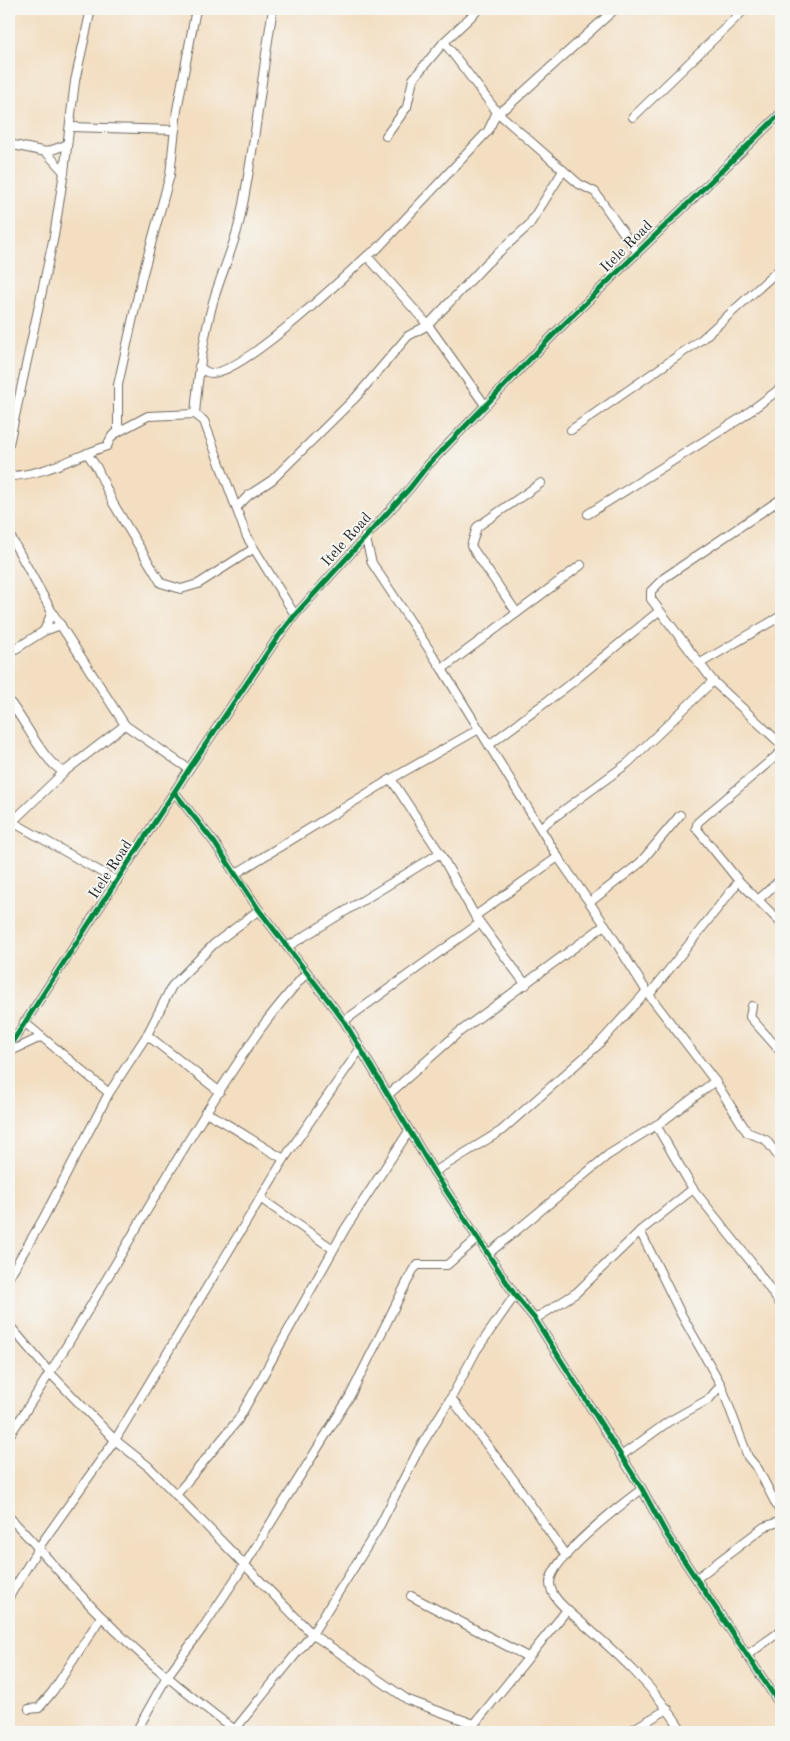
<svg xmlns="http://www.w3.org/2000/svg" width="790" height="1741" viewBox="0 0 790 1741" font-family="'Old Standard TT',serif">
<rect width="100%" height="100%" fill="#f6f6f2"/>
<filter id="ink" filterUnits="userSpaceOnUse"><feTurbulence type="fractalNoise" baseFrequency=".02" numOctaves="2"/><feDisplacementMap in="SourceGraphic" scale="10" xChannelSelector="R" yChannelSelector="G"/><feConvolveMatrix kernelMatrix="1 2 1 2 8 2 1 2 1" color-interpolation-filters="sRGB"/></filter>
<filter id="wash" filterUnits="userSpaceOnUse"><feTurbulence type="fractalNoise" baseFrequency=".0096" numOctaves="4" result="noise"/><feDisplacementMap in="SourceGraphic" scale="20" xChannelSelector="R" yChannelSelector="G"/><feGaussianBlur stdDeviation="1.12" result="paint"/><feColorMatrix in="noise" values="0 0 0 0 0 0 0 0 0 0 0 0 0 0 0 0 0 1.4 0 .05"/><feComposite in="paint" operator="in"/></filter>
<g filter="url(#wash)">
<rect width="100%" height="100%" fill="#f3dec1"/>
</g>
<g filter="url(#ink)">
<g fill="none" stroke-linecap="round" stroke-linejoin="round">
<defs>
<g id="street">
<path d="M444 42 497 112 579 184 595 192 637 252"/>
<path d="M633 117 745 9"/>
<path d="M70 127 175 130"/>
<path d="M386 136 407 107 413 79 444 42 479 9"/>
<path d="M9 144 46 152 66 145"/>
<path d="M46 152 64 172"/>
<path d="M199 366C203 370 206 373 212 373 243 373 341 280 367 256"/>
<path d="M485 405 428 325 367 256 377 249 488 131 497 112 507 107 615 9"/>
<path d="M195 414C198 375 203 339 213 302 221 274 234 247 240 219 255 149 261 79 273 9"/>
<path d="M571 430 702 339 781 268"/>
<path d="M118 432V385L142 277 170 175 177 110 196 9"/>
<path d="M9 444 54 236 64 172 75 81 91 9"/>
<path d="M87 453 97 468 113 503 161 583 181 589 198 584 253 549"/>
<path d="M9 476C42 476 76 456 107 446L112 436 118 432 148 416 195 414 204 421 247 537 295 615"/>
<path d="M781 499 664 578 651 591V599L713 681 781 744"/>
<path d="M237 507 249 495 272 480 356 397 408 336 428 325 487 263 529 225 563 171"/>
<path d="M588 514 741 418 781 388"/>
<path d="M9 534 52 612 125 725 189 769"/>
<path d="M365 536 372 563 442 669 558 857 605 925 649 995 715 1081 747 1132 766 1140 781 1160"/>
<path d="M517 613 471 546 477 527 541 483"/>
<path d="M44 631 52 612"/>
<path d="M9 653 44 631 61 625"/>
<path d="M699 664 781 616"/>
<path d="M442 669 581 565"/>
<path d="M9 701C25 720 43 762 64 772"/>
<path d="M489 745 574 681 659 611"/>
<path d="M781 752 698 822 696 828 739 881 781 923"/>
<path d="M391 779 440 853 475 916 526 985"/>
<path d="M175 793 214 842 259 910 344 1021 434 1172 515 1295 535 1319 642 1489 667 1535 781 1706"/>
<path d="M9 820 117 881"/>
<path d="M12 822 64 772 125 725"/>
<path d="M541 827 628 763 713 681"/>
<path d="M235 874 391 779 479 729"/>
<path d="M758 900 781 879"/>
<path d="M590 902 640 863 680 815"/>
<path d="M475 916 558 857"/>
<path d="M287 947 440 853"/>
<path d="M649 995 739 881"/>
<path d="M752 1006 750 1017 781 1052"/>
<path d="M344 1021 480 923"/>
<path d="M24 1022 109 1093"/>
<path d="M147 1035 220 1092"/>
<path d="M9 1047 189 769 278 637 295 615 410 488 428 465 560 328 781 113"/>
<path d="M9 1052 41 1037"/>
<path d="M388 1095 458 1033 605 925"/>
<path d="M205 1112C234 1126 256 1144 284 1159"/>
<path d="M656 1125 693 1189 751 1262 781 1305"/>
<path d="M434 1172 501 1131 598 1045 647 991"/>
<path d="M260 1198 333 1249"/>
<path d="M640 1231 681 1314 721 1385 748 1457 758 1469 781 1514"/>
<path d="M488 1254 608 1155 663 1121 715 1081"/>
<path d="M9 1277 43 1219 109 1093 147 1035 172 986 214 944 259 910"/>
<path d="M535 1319 576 1293 640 1231 693 1189"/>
<path d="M9 1325 51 1374 115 1440 149 1467 312 1634 408 1700 474 1724"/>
<path d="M451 1398 516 1483 566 1556"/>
<path d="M9 1436C97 1305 168 1164 257 1034 272 1012 290 992 307 972"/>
<path d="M621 1456 668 1422 709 1399 721 1385"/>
<path d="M642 1489C622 1504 550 1559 550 1583 550 1596 565 1608 574 1616 615 1651 654 1686 683 1732"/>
<path d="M176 1495 238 1420 345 1229 409 1131"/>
<path d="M9 1517C41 1549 69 1585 102 1617 143 1659 188 1695 235 1730L244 1732"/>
<path d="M697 1578 764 1527 781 1521"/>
<path d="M411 1596 528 1657"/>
<path d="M9 1597 39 1547 115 1440 284 1159 360 1049"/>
<path d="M747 1655 781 1631"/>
<path d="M29 1709 39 1708 53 1691 101 1617"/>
<path d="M136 1732 166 1678 202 1629 244 1566 350 1396 413 1270 418 1265H447L478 1238"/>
<path d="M233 1732 312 1634 378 1529 419 1449 451 1398 476 1351 515 1295"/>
<path d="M468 1732 567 1610"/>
<path d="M628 1732 668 1709"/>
</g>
</defs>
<use href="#street" stroke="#716a60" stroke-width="10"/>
<use href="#street" stroke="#fff" stroke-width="8"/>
<defs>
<g id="cycleway">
<path d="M175 793 214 842 259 910 344 1021 434 1172 515 1295 535 1319 642 1489 667 1535 781 1706"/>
<path d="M9 1047 189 769 278 637 295 615 410 488 428 465 560 328 781 113"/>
</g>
</defs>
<use href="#cycleway" stroke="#f6f6f2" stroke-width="8"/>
<use href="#cycleway" stroke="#00873e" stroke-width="5"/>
</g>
</g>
<g text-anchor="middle" stroke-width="4" stroke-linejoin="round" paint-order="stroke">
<g font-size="15" fill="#2b2b2b" stroke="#f6f6f2">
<text transform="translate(626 246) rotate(-45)" y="5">Itele Road</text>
<text transform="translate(346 539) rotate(-48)" y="5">Itele Road</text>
<text transform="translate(110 869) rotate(-57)" y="5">Itele Road</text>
</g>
</g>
<rect width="790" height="1741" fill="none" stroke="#f6f6f2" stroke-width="30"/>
</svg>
